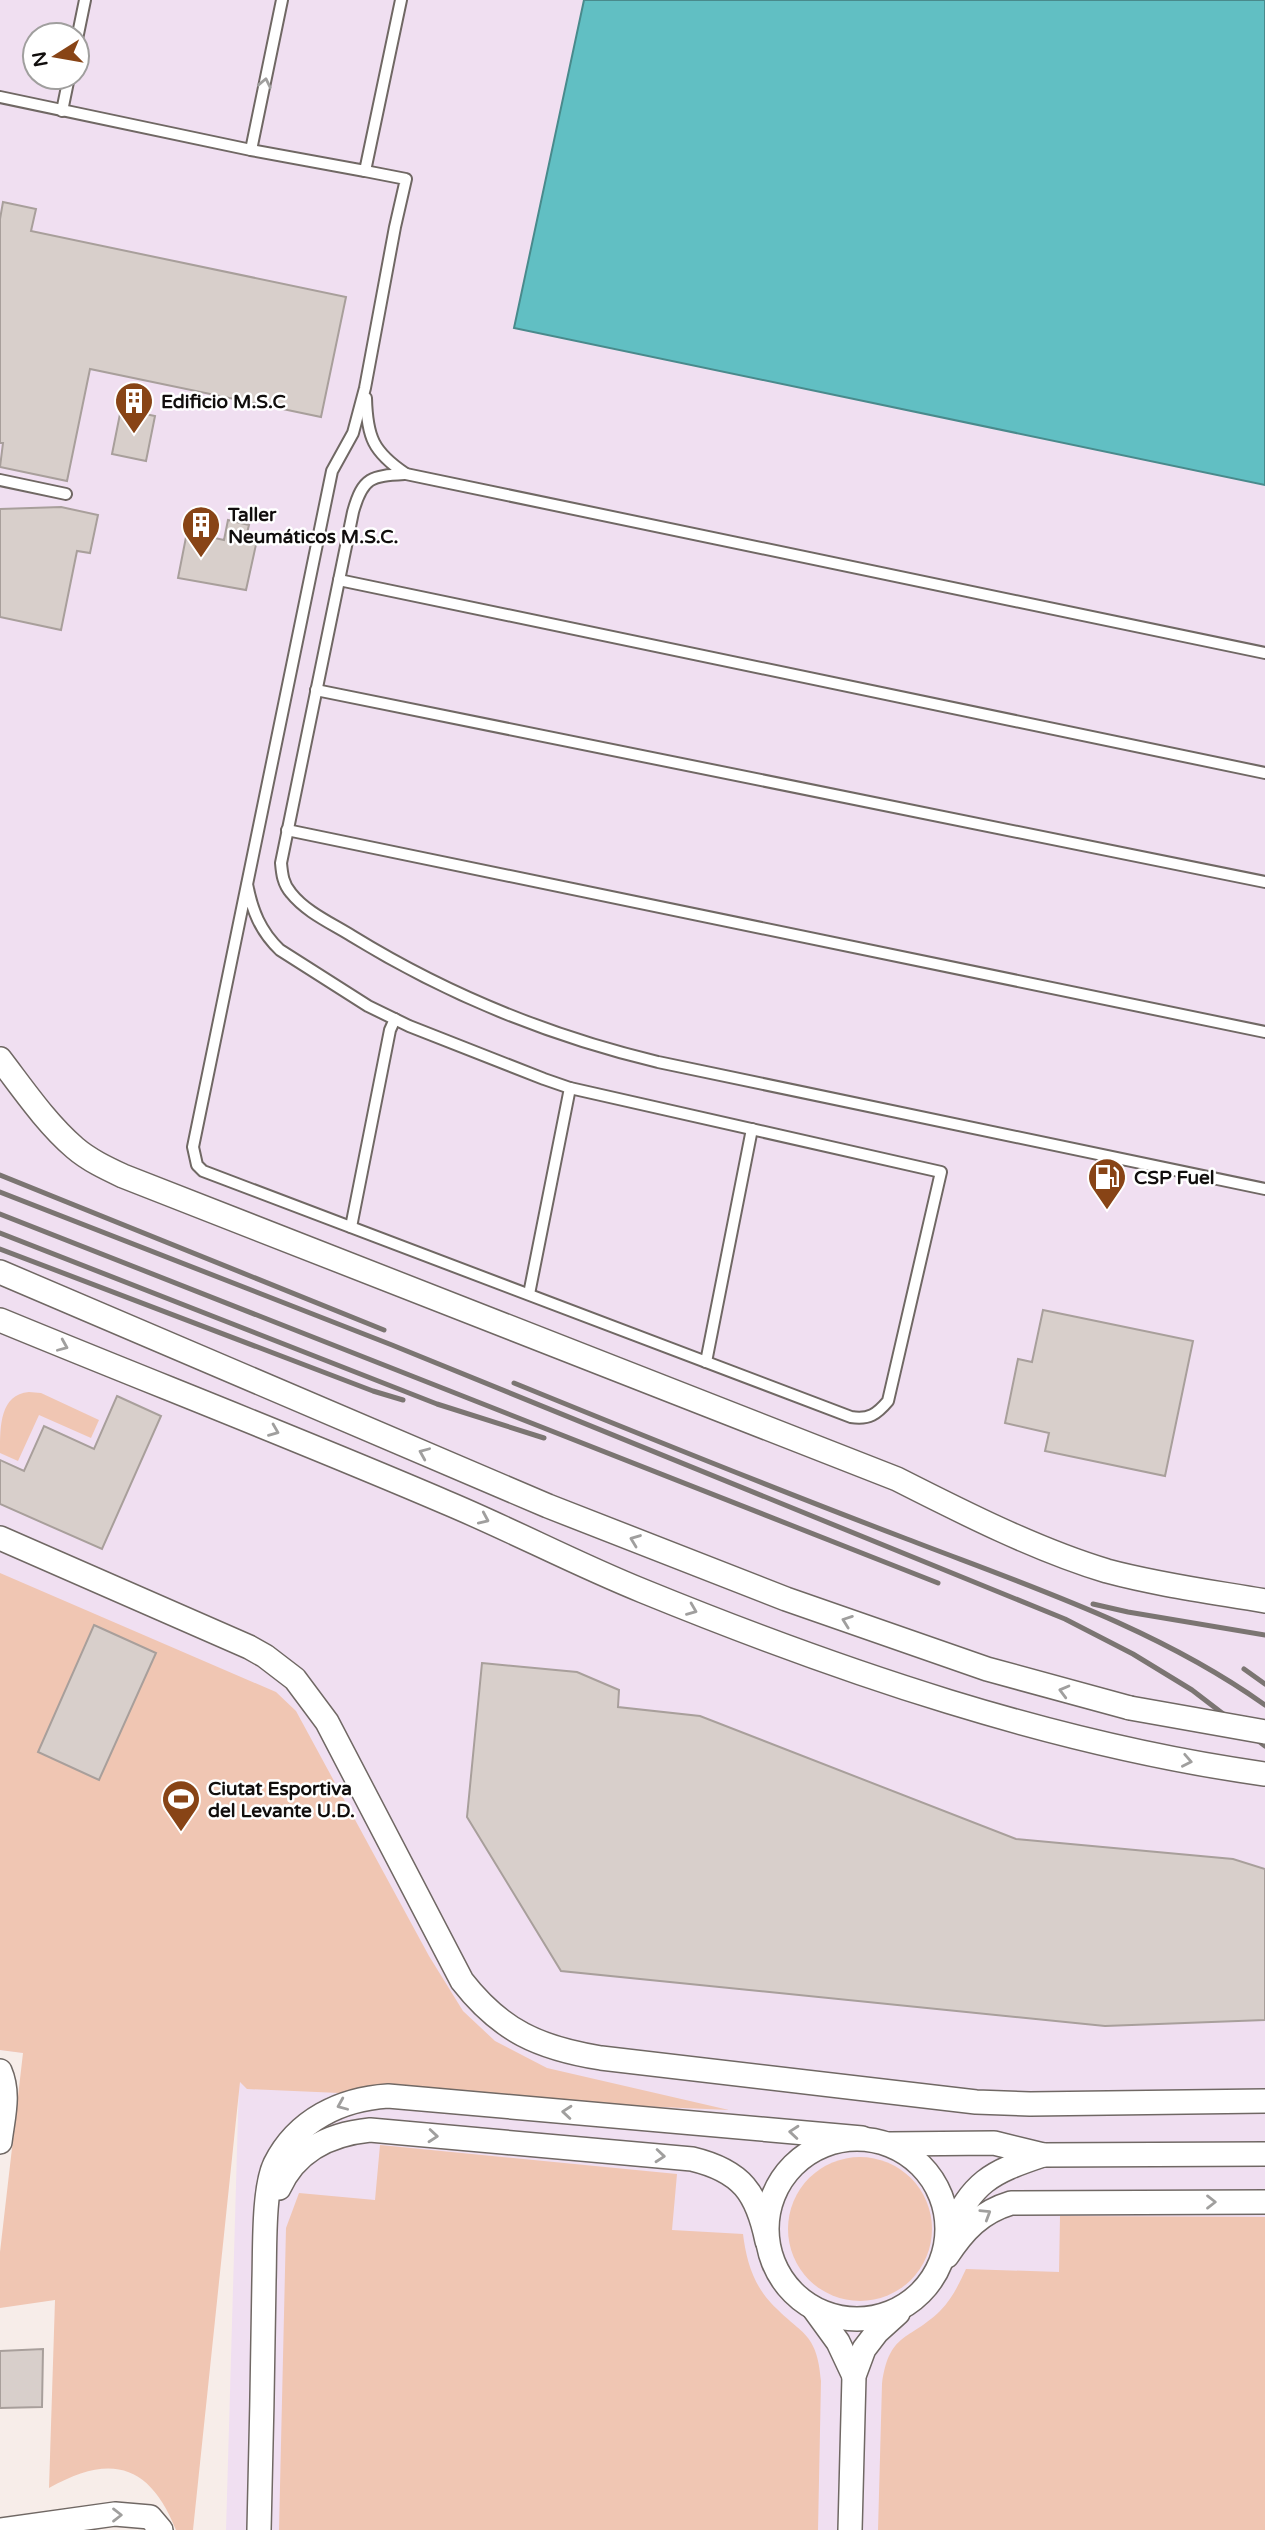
<svg xmlns="http://www.w3.org/2000/svg" width="1265" height="2530" viewBox="0 0 1265 2530" font-family="'Varela Round',sans-serif">
<rect width="100%" height="100%" fill="#f7ede9"/>
<path fill="#f0dff1" fill-rule="evenodd" d="M0 0H584L515 328 1265 485V2530H226L239 2081 0 2050ZM35 35H77V77H35Z"/>
<g fill="#f0c6b3">
<path d="M29 1392 41 1393 99 1420 91 1438 39 1415 18 1461 0 1453C0 1425 0 1395 29 1392Z"/>
<path d="M0 1573 276 1692 296 1711 429 1956 463 2011 495 2041 547 2068 729 2110 247 2089 240 2082 193 2530H176C149 2462 109 2454 49 2488L55 2300 0 2308V2252L23 2053 0 2050Z"/>
<path d="M380 2145 677 2174 672 2230 743 2234C746 2259 753 2284 771 2303 801 2335 817 2331 821 2381L818 2530H279L286 2228 299 2193 375 2200Z"/>
<circle cx="860" cy="2229" r="72"/>
<path d="M1060 2216 1265 2217V2530H878L882 2384C889 2332 909 2341 940 2311 952 2299 959 2284 966 2269L1059 2272Z"/>
</g>
<path fill="#61bfc3" stroke="#498a8c" stroke-width="2" d="M584 0H1265V485L514 328Z"/>
<g fill="#d8cfcb" stroke="#a89f9b" stroke-width="2">
<path d="M3 202 36 209 31 231 346 297 321 417 90 369 67 481 0 467 3 443H0V219Z"/>
<path d="M121 409 155 416 146 461 112 454Z"/>
<path d="M61 507 98 515 90 553 77 551 61 630 0 617V509Z"/>
<path d="M228 520 249 525 246 537 257 540 246 590 178 578 187 532 224 540Z"/>
<path d="M1043 1310 1193 1341 1165 1476 1045 1451 1049 1433 1005 1423 1018 1359 1032 1362Z"/>
<path d="M117 1396 161 1416 102 1549 0 1504V1460L24 1471 44 1426 94 1449Z"/>
<path d="M94 1625 156 1653 99 1780 38 1752Z"/>
<path d="M482 1663 577 1672 619 1690 618 1707 700 1716 1016 1839 1233 1859 1265 1869V2020L1105 2026 561 1971 467 1817Z"/>
<path d="M43 2349 42 2407 0 2408V2351Z"/>
</g>
<g fill="none" stroke-linecap="round" stroke-linejoin="round">
<defs>
<g id="service">
<path d="M77 39 85 0"/>
<path d="M0 97 251 150 365 171 401 0"/>
<path d="M62 111 69 77"/>
<path d="M251 150 282 0"/>
<path d="M366 398C367 437 373 452 406 474"/>
<path d="M0 480 66 494"/>
<path d="M339 580 1265 773"/>
<path d="M1265 653 406 474C372 476 363 476 353 512L281 863C282 874 283 884 291 893 306 912 331 923 352 936 448 995 549 1036 658 1062L1265 1189"/>
<path d="M316 690 1265 882"/>
<path d="M287 830 1265 1032"/>
<path d="M247 884C252 910 260 931 280 950L368 1006 409 1026 544 1079 570 1088 941 1172 888 1401C877 1414 869 1420 851 1417L203 1171 197 1165 193 1147 332 471 353 433 365 388 395 227 406 179 365 171"/>
<path d="M351 1227 390 1030 395 1019"/>
<path d="M529 1294 570 1088"/>
<path d="M706 1362 752 1129"/>
</g>
<g id="minor">
<path d="M0 1059C23 1089 46 1123 75 1148 89 1160 106 1168 123 1176L897 1479C962 1512 1037 1550 1107 1571 1159 1585 1213 1592 1265 1601"/>
<path d="M0 1272 548 1506 786 1599 987 1669 1130 1708"/>
<path d="M0 1320C148 1381 298 1439 445 1502 512 1530 576 1564 643 1591 839 1671 1055 1745 1265 1774"/>
<path d="M0 1538 249 1647 265 1656 295 1679 327 1722 462 1981C501 2031 539 2048 601 2058L976 2102 1030 2104 1265 2101"/>
<path d="M0 2071C10 2094 3 2117 0 2142"/>
<circle cx="857" cy="2229" r="90"/>
<path d="M890 2144 994 2143 1043 2155 1265 2154"/>
<path d="M279 2188C296 2150 330 2134 370 2130L692 2159C742 2171 757 2193 767 2241"/>
<path d="M948 2234C974 2181 989 2173 1043 2155"/>
<path d="M947 2256C964 2230 981 2212 1011 2203L1265 2202"/>
<path d="M814 2309 838 2342 854 2376"/>
<path d="M1 2530 115 2514 150 2517 161 2530"/>
<path d="M259 2530C261 2447 263 2363 264 2280 265 2250 263 2189 275 2164 297 2120 341 2099 388 2096L862 2138"/>
<path d="M850 2530 854 2376 864 2349 877 2332 898 2313"/>
</g>
</defs>
<use href="#service" stroke="#706864" stroke-width="14"/>
<use href="#minor" stroke="#706864" stroke-width="26"/>
<use href="#service" stroke="#fff" stroke-width="10"/>
<use href="#minor" stroke="#fff" stroke-width="23"/>
<g stroke="#7b7572" stroke-width="5">
<path d="M0 1175 384 1330"/>
<path d="M0 1192 392 1345 1065 1619 1133 1654 1192 1690 1265 1746"/>
<path d="M0 1214 938 1583"/>
<path d="M0 1233 437 1404 544 1438"/>
<path d="M0 1249 373 1391 403 1400"/>
<path d="M514 1383C644 1436 775 1489 907 1539 1029 1586 1157 1628 1265 1705"/>
<path d="M1093 1604 1128 1612 1265 1635"/>
<path d="M1244 1669 1265 1684"/>
</g>
<defs>
<path id="minor-bridge" d="M1130 1708 1265 1732"/>
</defs>
<use href="#minor-bridge" stroke="#706864" stroke-width="26" stroke-linecap="butt"/>
<use href="#minor-bridge" stroke="#fff" stroke-width="23"/>
</g>
<defs><path id="oneway-chevron" d="M-2-3.5L2.5 0L-2 3.5" fill="none" stroke-width="1.6" stroke-linecap="round" stroke-linejoin="round" transform="scale(1.75)"/></defs>
<g stroke="#a09f9e">
<use href="#oneway-chevron" transform="translate(265 83) rotate(-78)"/>
<use href="#oneway-chevron" transform="translate(63 1346) rotate(23)"/>
<use href="#oneway-chevron" transform="translate(274 1431) rotate(22)"/>
<use href="#oneway-chevron" transform="translate(424 1453) rotate(-157)"/>
<use href="#oneway-chevron" transform="translate(484 1519) rotate(24)"/>
<use href="#oneway-chevron" transform="translate(635 1540) rotate(-159)"/>
<use href="#oneway-chevron" transform="translate(692 1610) rotate(22)"/>
<use href="#oneway-chevron" transform="translate(847 1621) rotate(-160)"/>
<use href="#oneway-chevron" transform="translate(1064 1691) rotate(-165)"/>
<use href="#oneway-chevron" transform="translate(1187 1761) rotate(11)"/>
<use href="#oneway-chevron" transform="translate(342 2105) rotate(157)"/>
<use href="#oneway-chevron" transform="translate(567 2112) rotate(-175)"/>
<use href="#oneway-chevron" transform="translate(794 2132) rotate(-175)"/>
<use href="#oneway-chevron" transform="translate(433 2136) rotate(5)"/>
<use href="#oneway-chevron" transform="translate(660 2156) rotate(5)"/>
<use href="#oneway-chevron" transform="translate(1211 2202)"/>
<use href="#oneway-chevron" transform="translate(986 2214) rotate(-32)"/>
<use href="#oneway-chevron" transform="translate(117 2515)"/>
</g>
<defs>
<symbol id="building-pin" viewBox="-11 -11 22 30"><path d="M0 17L-7.5 6A9.5 9.5 0 1 1 7.5 6Z" fill="#884416" stroke="#fff"/><path d="M-4-6H4V6H1V3H-1V6H-4ZM-2.5-4.3h1.7v1.8h-1.7ZM.8-4.3h1.7v1.8H.8ZM-2.5-1h1.7V.8h-1.7ZM.8-1h1.7V.8H.8Z" fill="#fff"/></symbol>
<symbol id="fuel-pin" viewBox="-11 -11 22 30"><path d="M0 17L-7.5 6A9.5 9.5 0 1 1 7.5 6Z" fill="#884416" stroke="#fff"/><path d="M-5.5-6h7V0h2V4h1.3V-2.5L3-4.5l.8-.8L6-3V5H2.5V1h-1V6h-7ZM-4.2-4.7v3.2H.2V-4.7Z" fill="#fff"/></symbol>
<symbol id="stadium-pin" viewBox="-11 -11 22 30"><path d="M0 17L-7.5 6A9.5 9.5 0 1 1 7.5 6Z" fill="#884416" stroke="#fff"/><path d="M0-5a6.5 5 0 1 0 0 10a6.5 5 0 1 0 0-10ZM-3.5-1.8h7v3.6h-7Z" fill="#fff"/></symbol>
</defs>
<g fill-rule="evenodd">
<use href="#building-pin" x="112" y="379" width="44" height="60"/>
<use href="#building-pin" x="179" y="503" width="44" height="60"/>
<use href="#fuel-pin" x="1085" y="1155" width="44" height="60"/>
<use href="#stadium-pin" x="159" y="1777" width="44" height="60"/>
</g>
<g text-anchor="middle" stroke-width="5" stroke-linejoin="round" paint-order="stroke">
<g font-size="19" font-weight="bold" fill="#110e0d" stroke="#fff" text-anchor="start">
<text x="161" y="408">Edificio M.S.C</text>
<text x="228" y="521">Taller<tspan x="228" dy="22">Neumáticos M.S.C.</tspan></text>
<text x="1134" y="1184">CSP Fuel</text>
<text x="208" y="1795">Ciutat Esportiva<tspan x="208" dy="22">del Levante U.D.</tspan></text>
</g>
</g>
<g transform="translate(56 56) rotate(259)"><circle r="33" fill="#ffffff" stroke="#a09f9e" stroke-width="2"/>
<path d="M0-5L12 26L0 18L-12 26Z" fill="#884416"/>
<text y="-10" font-size="19" font-weight="bold" text-anchor="middle" fill="#110e0d">N</text>
</g>
</svg>
